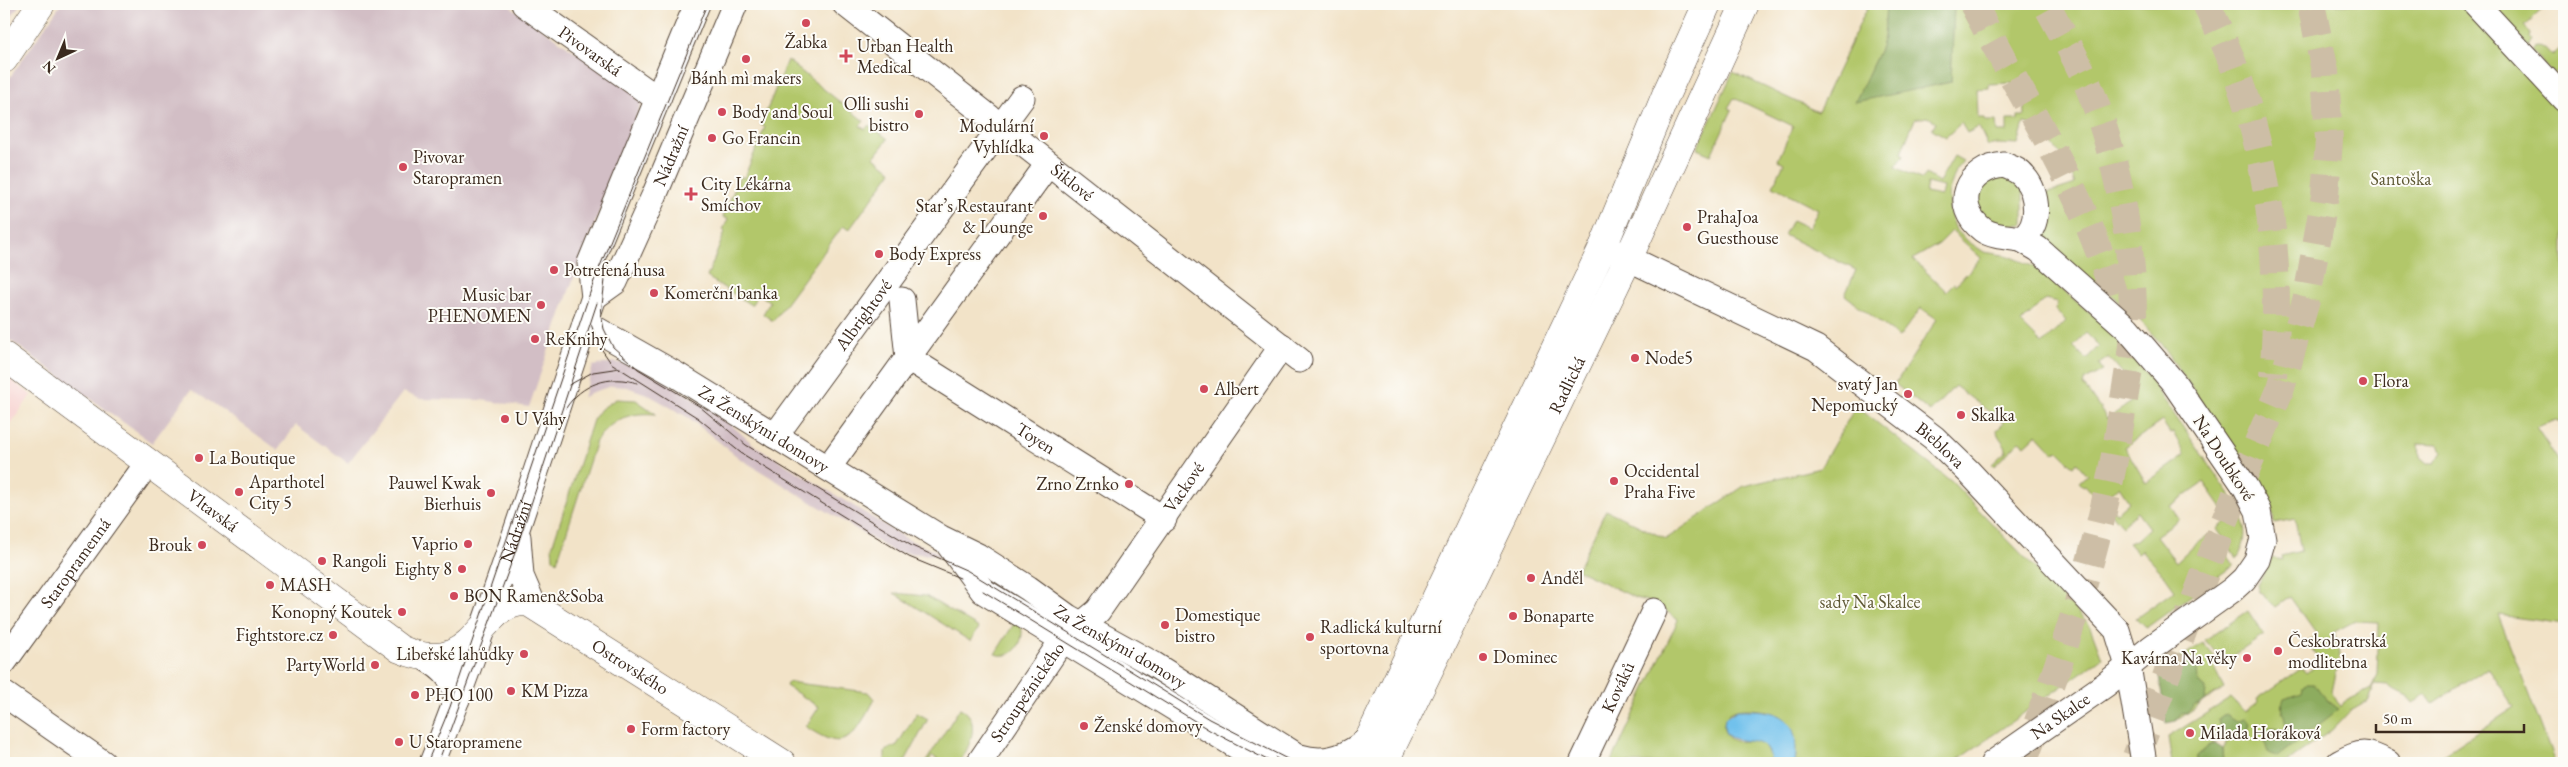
<svg xmlns="http://www.w3.org/2000/svg" width="2568" height="767" viewBox="0 0 2568 767" font-family="'EB Garamond',serif">
<rect width="100%" height="100%" fill="#fdfcf7"/>
<filter id="ink" filterUnits="userSpaceOnUse"><feTurbulence type="fractalNoise" baseFrequency=".02" numOctaves="2"/><feDisplacementMap in="SourceGraphic" scale="10" xChannelSelector="R" yChannelSelector="G"/><feConvolveMatrix kernelMatrix="1 2 1 2 8 2 1 2 1" color-interpolation-filters="sRGB"/></filter>
<filter id="wash" filterUnits="userSpaceOnUse"><feTurbulence type="fractalNoise" baseFrequency=".0096" numOctaves="4" result="noise"/><feDisplacementMap in="SourceGraphic" scale="20" xChannelSelector="R" yChannelSelector="G"/><feGaussianBlur stdDeviation="1.12" result="paint"/><feColorMatrix in="noise" values="0 0 0 0 0 0 0 0 0 0 0 0 0 0 0 0 0 1.4 0 .05"/><feComposite in="paint" operator="in"/></filter>
<g filter="url(#wash)">
<rect width="100%" height="100%" fill="#f2e3c8"/>
<path fill="#f7d0cf" d="M4 375 31 395 4 434Z"/>
<g fill="#d2bec5">
<path d="M4 4H20L4 27Z"/>
<path d="M61 4H507L643 99 570 288 529 407 481 400 420 399 403 392 348 463 296 425 278 450 214 404 191 390 152 443 4 336V82L6 83Z"/>
<path d="M614 362 641 366 719 414 754 445 909 540 947 556 894 552 739 458 689 418 647 394 627 387 611 386 590 393 583 398 593 366Z"/>
</g>
<g fill="#b2c76b" stroke="#767844" fill-rule="evenodd">
<path d="M1869 4H1886L1884 37 1880 49 1856 101 1951 82 1954 4H2461L2564 114V424L2557 420 2536 427 2564 469V624L2498 615 2555 763H2435L2434 761 2515 707 2488 667 2433 704 2426 694 2413 702C2408 693 2396 693 2389 685L2374 684 2368 701 2349 712 2332 730 2285 763H2224L2223 749 2227 741 2223 734 2214 737 2213 744 2197 756V763H2172L2168 737 2231 698 2245 712 2258 702 2257 699 2302 668 2306 673 2321 662 2307 642 2317 635 2290 597 2276 607 2259 592 2257 585 2272 558 2282 560 2281 556 2301 551 2295 519 2274 523 2272 507 2258 482 2161 344 2130 309 2052 250 2043 234 2041 223 2042 195 2075 184 2067 162 2051 143 2054 141C2050 130 2035 125 2024 123L2018 145 1997 144 1988 146 1979 127 1967 133 1961 123 1946 137 1932 129 1936 122 1928 117 1915 119 1901 153 1904 155 1896 167 1922 180 1926 174 1939 182 1954 156 1963 161 1957 168 1949 190 1950 213 1956 230 1969 242 1984 252 2009 256 2033 266 2099 320 2139 364 2239 508C2246 528 2248 541 2237 559L2217 529 2230 519 2204 482 2170 506 2179 519 2156 536 2176 562 2196 543 2212 533 2234 565 2146 628 2136 618 2175 590 2165 576 2141 550 2137 553 2128 543 2136 540 2149 528 2137 512 2122 526 2085 485 2083 486 2079 482 2087 475 2077 463 2073 466 2057 450 2054 453 2037 434 2025 445 2020 441 1994 466 1992 464 2006 451C2007 443 1997 439 1997 430L2004 423 1955 386 1930 412 1895 384 1937 319 1921 308 1899 337 1845 295 1856 270 1784 235 1792 220 1809 228 1818 209 1773 186 1784 163 1778 160 1793 126 1734 98 1728 108 1732 110 1711 155 1697 149 1733 72 1818 112ZM2012 83V87H2024L2025 116H2018V120H2007V132H1997L1996 121H1985V118H1978L1977 89 1989 88V84ZM1927 183 1943 187 1941 196 1925 193ZM1952 231 1981 258 1956 285 1954 283 1946 291 1913 259 1939 244ZM2045 299 2057 302 2056 310 2066 321 2042 344 2021 323ZM2086 333 2099 346 2086 359 2073 346ZM2109 357 2124 375 2130 379 2133 387 2126 393 2130 398V403L2107 419 2085 387H2083L2084 381 2103 370 2099 364ZM2162 421 2170 433 2173 432 2185 455 2146 483 2125 447ZM2419 443 2439 444 2442 452 2435 463H2427L2420 457ZM2119 486 2129 501 2116 513 2104 500ZM2355 621 2379 622 2377 674 2371 689 2344 702 2341 707 2332 692 2340 654 2334 632ZM2316 689 2326 700 2334 704 2268 752C2280 738 2292 730 2282 711L2303 692Z"/>
<path d="M2487 4H2548L2524 26 2531 34 2530 39 2532 41 2528 47Z"/>
<path d="M2564 45V66L2554 75 2531 51 2535 47 2545 48 2552 56Z"/>
<path d="M787 60 864 121 860 126 865 129 869 125 888 139 874 157 892 171 849 230 843 226 773 321 763 314 770 302 759 294 751 305 707 277 725 232 723 230 728 219 723 217 740 176 744 178 765 127 761 125Z"/>
<path d="M1992 173 2023 186V225L2018 224 2013 228H1995C1972 199 1970 204 1992 173Z"/>
<path d="M616 399 636 400 656 414C629 412 612 419 596 441L557 562 553 558 552 547 593 420 601 409Z"/>
<path d="M1856 406 1952 482 2089 624 2102 658 1953 763H1795L1796 756 1768 711C1756 710 1740 706 1730 713 1720 721 1723 738 1735 741 1744 743 1753 737 1762 744 1768 749 1771 755 1771 763H1611L1678 620 1657 604 1636 598 1577 570 1606 510 1666 539 1744 486 1820 468Z"/>
<path d="M894 593 926 596 979 628 970 641Z"/>
<path d="M2248 611 2264 635 2229 659 2227 657 2222 660 2205 640Z"/>
<path d="M1015 622H1020C1027 639 1015 661 995 654Z"/>
<path d="M2203 643 2219 662 2213 666 2224 688 2176 721 2198 682 2186 660 2178 659Z"/>
<path d="M788 682 868 692 874 699C872 707 867 713 863 720 845 750 832 743 806 727L819 707 786 686Z"/>
<path d="M960 708C983 719 969 749 959 763H944L932 756 928 763H925Z"/>
<path d="M917 713 928 719 904 763H885V751L897 745Z"/>
</g>
<g fill="#8dac5f" stroke="#646b3e">
<path d="M1886 4H1954L1951 82 1855 102 1880 49 1884 37Z"/>
<path d="M2178 659 2186 660 2197 669 2198 682 2206 688 2205 701 2200 704H2195L2186 713 2181 714 2176 721 2166 723 2159 676 2162 671Z"/>
<path d="M2307 683H2314L2326 700 2339 709 2277 757 2268 752C2264 742 2264 738 2269 728L2278 729 2285 733C2288 720 2279 710 2284 698L2302 692 2303 687Z"/>
<path d="M2226 714 2237 721 2245 719 2250 723 2247 732 2240 737C2231 735 2220 730 2218 720Z"/>
<path d="M2215 744 2223 749 2224 763H2197V756L2210 745Z"/>
</g>
<path fill="#71c1ec" stroke="#567685" d="M1737 710C1779 709 1801 715 1795 763H1771C1771 724 1716 757 1725 718Z"/>
</g>
<g filter="url(#ink)">
<g fill="none" stroke-linecap="round" stroke-linejoin="round">
<g stroke="#cdbea6" stroke-width="28" stroke-dasharray="28 14" stroke-linecap="butt">
<path d="M1973 4C2028 109 2096 210 2122 327"/>
<path d="M2206 4C2265 117 2284 250 2273 376"/>
<path d="M2136 757 2223 525 2281 388 2307 297 2325 195 2329 140 2325 71 2311 4"/>
<path d="M2023 763C2066 646 2104 536 2122 412 2126 385 2132 357 2133 330 2134 252 2121 173 2094 100 2081 66 2063 35 2046 4"/>
</g>
<defs>
<g id="minor">
<path id="s1" d="M524 4 648 92 659 96"/>
<path id="s2" d="M845 4 1299 360"/>
<path d="M2476 4 2564 99"/>
<path d="M2004 165C2011 168 2019 170 2024 177 2039 193 2041 228 2021 239 2009 237 1993 237 1983 230 1951 206 1967 168 2004 165Z"/>
<path id="s3" d="M1611 250 1816 348 1934 438 1969 472 2117 630 2128 666 2144 763"/>
<path id="s4" d="M594 297 615 282 654 196 735 4"/>
<path d="M902 300 908 358"/>
<path id="s5" d="M585 323 675 374 941 538 978 556 1028 588 1068 617 1153 664 1308 763"/>
<path id="s6" d="M908 358 1164 519"/>
<path id="s7" d="M775 436 1022 98"/>
<path d="M828 468 1048 164"/>
<path d="M518 537 521 576 533 604"/>
<path d="M949 545 983 591 1264 763"/>
<path d="M427 659C444 669 454 679 457 699"/>
<path id="s8" d="M4 662 147 464"/>
<path d="M4 694 103 763"/>
<path d="M1300 757C1326 765 1350 756 1370 737"/>
<path id="s9" d="M432 763C493 611 541 453 594 297L590 263 697 4"/>
<path id="s10" d="M979 763 1055 651 1070 634 1098 611 1282 346"/>
<path id="s11" d="M1582 763 1654 611"/>
<path id="s12" d="M1993 763 2105 685 2151 648 2232 590 2244 579 2257 560 2263 539 2258 511 2246 488 2174 383 2127 328 2038 249 2021 239"/>
<path d="M2339 763C2362 751 2365 751 2388 763"/>
</g>
<g id="major">
<path d="M4 59 41 4"/>
<path id="s13" d="M4 356 400 649C479 683 476 599 528 602L782 763"/>
<path d="M1354 763 1370 737 1603 247 1667 92 1707 4"/>
<path id="s14" d="M1384 763 1628 259 1745 4"/>
</g>
</defs>
<use href="#minor" stroke="#564638" stroke-width="27"/>
<use href="#major" stroke="#564638" stroke-width="29"/>
<use href="#minor" stroke="#fff" stroke-width="25"/>
<use href="#major" stroke="#fff" stroke-width="28"/>
<g stroke="#3b2a1e" stroke-width="1">
<path d="M605 280 601 314 604 329 613 347 638 369 699 406 746 445 912 546 968 571 1209 719 1295 763"/>
<path d="M591 324 598 344 611 363 698 418 741 453 909 557 960 578"/>
<path d="M569 385 593 372 620 368"/>
<path d="M566 408C581 384 610 374 637 383"/>
<path d="M983 591 1211 731 1273 763"/>
<path d="M427 763 450 707 594 281 707 4"/>
<path d="M438 763 516 550 597 303"/>
</g>
</g>
</g>
<g fill="#d1495b" stroke="#fdfcf7" stroke-width="2">
<circle cx="806" cy="23" r="5"/>
<path d="M843.5 48.5h5v5h5v5h-5v5h-5v-5h-5v-5h5z"/>
<circle cx="746" cy="59" r="5"/>
<circle cx="722" cy="112" r="5"/>
<circle cx="919" cy="114" r="5"/>
<circle cx="1044" cy="136" r="5"/>
<circle cx="712" cy="138" r="5"/>
<circle cx="403" cy="167" r="5"/>
<path d="M688.5 186.5h5v5h5v5h-5v5h-5v-5h-5v-5h5z"/>
<circle cx="1043" cy="216" r="5"/>
<circle cx="1687" cy="227" r="5"/>
<circle cx="879" cy="254" r="5"/>
<circle cx="554" cy="270" r="5"/>
<circle cx="654" cy="293" r="5"/>
<circle cx="541" cy="305" r="5"/>
<circle cx="535" cy="339" r="5"/>
<circle cx="1635" cy="358" r="5"/>
<circle cx="2363" cy="381" r="5"/>
<circle cx="1204" cy="389" r="5"/>
<circle cx="1908" cy="394" r="5"/>
<circle cx="1961" cy="415" r="5"/>
<circle cx="505" cy="419" r="5"/>
<circle cx="199" cy="458" r="5"/>
<circle cx="1614" cy="481" r="5"/>
<circle cx="1129" cy="484" r="5"/>
<circle cx="239" cy="492" r="5"/>
<circle cx="491" cy="493" r="5"/>
<circle cx="468" cy="544" r="5"/>
<circle cx="202" cy="545" r="5"/>
<circle cx="322" cy="561" r="5"/>
<circle cx="462" cy="569" r="5"/>
<circle cx="1531" cy="578" r="5"/>
<circle cx="270" cy="585" r="5"/>
<circle cx="454" cy="596" r="5"/>
<circle cx="402" cy="612" r="5"/>
<circle cx="1513" cy="616" r="5"/>
<circle cx="1165" cy="625" r="5"/>
<circle cx="333" cy="635" r="5"/>
<circle cx="1310" cy="637" r="5"/>
<circle cx="2278" cy="651" r="5"/>
<circle cx="524" cy="654" r="5"/>
<circle cx="1483" cy="657" r="5"/>
<circle cx="2247" cy="658" r="5"/>
<circle cx="375" cy="665" r="5"/>
<circle cx="511" cy="691" r="5"/>
<circle cx="415" cy="695" r="5"/>
<circle cx="1084" cy="726" r="5"/>
<circle cx="631" cy="729" r="5"/>
<circle cx="2190" cy="733" r="5"/>
<circle cx="399" cy="742" r="5"/>
</g>
<g text-anchor="middle" stroke-width="4" stroke-linejoin="round" paint-order="stroke">
<g font-size="18" fill="#3b2a1e" stroke="#fdfcf7" text-anchor="start">
<text x="806" y="48" text-anchor="middle">Žabka</text>
<text x="857" y="52">Urban Health<tspan x="857" dy="21">Medical</tspan></text>
<text x="746" y="84" text-anchor="middle">Bánh mì makers</text>
<text x="909" y="110" text-anchor="end">Olli sushi<tspan x="909" dy="21">bistro</tspan></text>
<text x="732" y="118">Body and Soul</text>
<text x="1034" y="132" text-anchor="end">Modulární<tspan x="1034" dy="21">Vyhlídka</tspan></text>
<text x="722" y="144">Go Francin</text>
<text x="413" y="163">Pivovar<tspan x="413" dy="21">Staropramen</tspan></text>
<text x="701" y="190">City Lékárna<tspan x="701" dy="21">Smíchov</tspan></text>
<text x="1033" y="212" text-anchor="end">Star’s Restaurant<tspan x="1033" dy="21">&amp; Lounge</tspan></text>
<text x="1697" y="223">PrahaJoa<tspan x="1697" dy="21">Guesthouse</tspan></text>
<text x="889" y="260">Body Express</text>
<text x="564" y="276">Potrefená husa</text>
<text x="664" y="299">Komerční banka</text>
<text x="531" y="301" text-anchor="end">Music bar<tspan x="531" dy="21">PHENOMEN</tspan></text>
<text x="545" y="345">ReKnihy</text>
<text x="1645" y="364">Node5</text>
<text x="2373" y="387">Flora</text>
<text x="1898" y="390" text-anchor="end">svatý Jan<tspan x="1898" dy="21">Nepomucký</tspan></text>
<text x="1214" y="395">Albert</text>
<text x="1971" y="421">Skalka</text>
<text x="515" y="425">U Váhy</text>
<text x="209" y="464">La Boutique</text>
<text x="1624" y="477">Occidental<tspan x="1624" dy="21">Praha Five</tspan></text>
<text x="249" y="488">Aparthotel<tspan x="249" dy="21">City 5</tspan></text>
<text x="481" y="489" text-anchor="end">Pauwel Kwak<tspan x="481" dy="21">Bierhuis</tspan></text>
<text x="1119" y="490" text-anchor="end">Zrno Zrnko</text>
<text x="458" y="550" text-anchor="end">Vaprio</text>
<text x="192" y="551" text-anchor="end">Brouk</text>
<text x="332" y="567">Rangoli</text>
<text x="452" y="575" text-anchor="end">Eighty 8</text>
<text x="1541" y="584">Anděl</text>
<text x="280" y="591">MASH</text>
<text x="464" y="602">BON Ramen&amp;Soba</text>
<text x="392" y="618" text-anchor="end">Konopný Koutek</text>
<text x="1175" y="621">Domestique<tspan x="1175" dy="21">bistro</tspan></text>
<text x="1523" y="622">Bonaparte</text>
<text x="1320" y="633">Radlická kulturní<tspan x="1320" dy="21">sportovna</tspan></text>
<text x="323" y="641" text-anchor="end">Fightstore.cz</text>
<text x="2288" y="647">Českobratrská<tspan x="2288" dy="21">modlitebna</tspan></text>
<text x="514" y="660" text-anchor="end">Libeřské lahůdky</text>
<text x="1493" y="663">Dominec</text>
<text x="2237" y="664" text-anchor="end">Kavárna Na věky</text>
<text x="365" y="671" text-anchor="end">PartyWorld</text>
<text x="521" y="697">KM Pizza</text>
<text x="425" y="701">PHO 100</text>
<text x="1094" y="732">Ženské domovy</text>
<text x="641" y="735">Form factory</text>
<text x="2200" y="739">Milada Horáková</text>
<text x="409" y="748">U Staropramene</text>
</g>
<g font-size="18" fill="#3b2a1e" stroke="#fdfcf7">
<text dy="6" stroke="none"><textPath href="#s1" startOffset="81">Pivovarská</textPath></text>
<text dy="6" stroke="none"><textPath href="#s4" startOffset="164">Nádražní</textPath></text>
<text dy="6" stroke="none"><textPath href="#s2" startOffset="289">Šiklové</textPath></text>
<text dy="6" stroke="none"><textPath href="#s7" startOffset="150">Albrightové</textPath></text>
<text dy="6" stroke="none"><textPath href="#s14" startOffset="420">Radlická</textPath></text>
<text dy="6" stroke="none"><textPath href="#s5" startOffset="208">Za Ženskými domovy</textPath></text>
<text dy="6" stroke="none"><textPath href="#s6" startOffset="151">Toyen</textPath></text>
<text dy="6" stroke="none"><textPath href="#s3" startOffset="385">Bieblova</textPath></text>
<text transform="translate(2224 458) rotate(57)" y="6">Na Doubkové</text>
<text dy="6" stroke="none"><textPath href="#s10" startOffset="345">Vackové</textPath></text>
<text dy="6" stroke="none"><textPath href="#s13" startOffset="260">Vltavská</textPath></text>
<text dy="6" stroke="none"><textPath href="#s9" startOffset="246">Nádražní</textPath></text>
<text dy="6" stroke="none"><textPath href="#s8" startOffset="122">Staropramenná</textPath></text>
<text dy="6" stroke="none"><textPath href="#s5" startOffset="626">Za Ženskými domovy</textPath></text>
<text dy="6" stroke="none"><textPath href="#s13" startOffset="762">Ostrovského</textPath></text>
<text dy="6" stroke="none"><textPath href="#s11" startOffset="84">Kováků</textPath></text>
<text dy="6" stroke="none"><textPath href="#s10" startOffset="86">Stroupežnického</textPath></text>
<text dy="6" stroke="none"><textPath href="#s12" startOffset="82">Na Skalce</textPath></text>
</g>
<g font-size="18" fill="#5f5935" stroke="#fdfcf7">
<text x="2401" y="185">Santoška</text>
<text x="1870" y="608">sady Na Skalce</text>
</g>
</g>
<rect width="2568" height="767" fill="none" stroke="#fdfcf7" stroke-width="20"/>
<g transform="translate(58 58) rotate(224)" stroke="#fdfcf7" stroke-width="4" paint-order="stroke">
<path d="M0-4L9 19L0 12L-9 19Z" fill="#3b2a1e"/>
<text y="-8" font-size="14" font-weight="bold" text-anchor="middle" fill="#3b2a1e">N</text>
</g>
<path d="M2376 724v8h148v-8" fill="none" stroke="#3b2a1e" stroke-width="2.5"/>
<text x="2383" y="724" font-size="15" fill="#3b2a1e" stroke="#fdfcf7" stroke-width="4" paint-order="stroke">50 m</text>
</svg>
